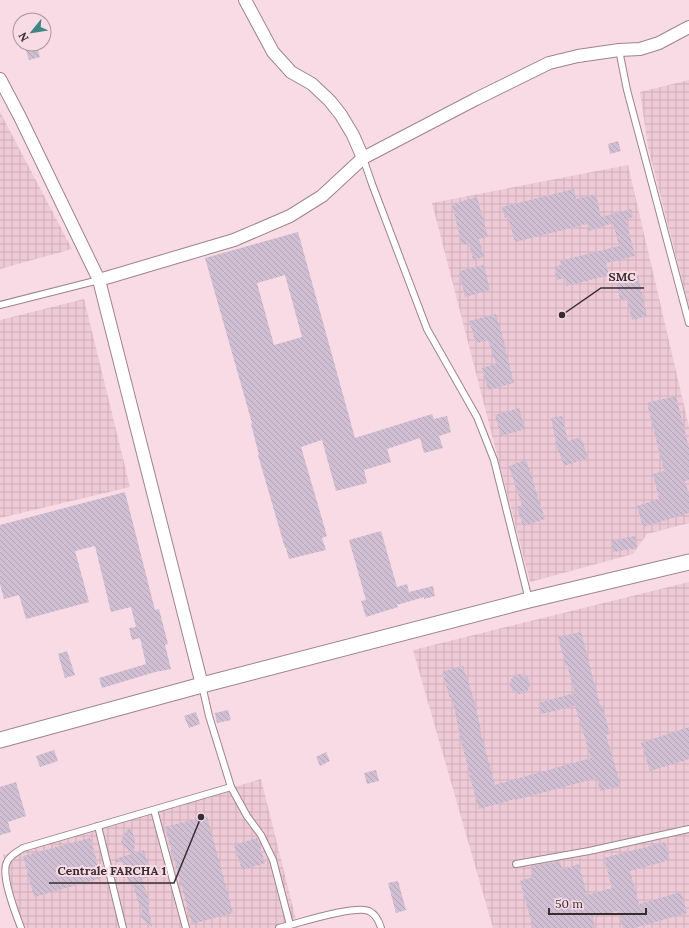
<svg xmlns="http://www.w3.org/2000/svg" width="689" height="928" viewBox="0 0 689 928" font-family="Lora,serif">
<defs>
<pattern id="industrial-grid" width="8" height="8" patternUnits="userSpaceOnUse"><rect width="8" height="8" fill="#eecad7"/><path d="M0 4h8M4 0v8" fill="none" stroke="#cdaeb9"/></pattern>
<pattern id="building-back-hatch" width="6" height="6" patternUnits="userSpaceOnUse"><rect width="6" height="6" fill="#d0bed3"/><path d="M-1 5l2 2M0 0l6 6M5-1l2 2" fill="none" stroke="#b3a3b5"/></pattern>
</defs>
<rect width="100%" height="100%" fill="#f8dbe5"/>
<g fill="url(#industrial-grid)">
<path d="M689 80V307L648 147 640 92Z"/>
<path d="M0 112 72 249 0 269Z"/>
<path d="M628 165 689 427V523L647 534 633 554 530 582 432 203Z"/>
<path d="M84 299 130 487 0 518V320Z"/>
<path d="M689 582V928H493L413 650Z"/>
<path d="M261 779 298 928H23L3 855Z"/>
</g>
<g fill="url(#building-back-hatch)" fill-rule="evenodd">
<path d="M24 44H36L40 57 29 60Z"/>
<path d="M618 141 621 151 610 154 608 144Z"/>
<path d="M574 189 576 199 596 194 601 217 631 209 633 217 626 220 635 256 606 263 609 275 567 286 565 278 557 280 554 267 561 265 560 261 619 246 613 223 589 231 587 224 515 242 508 217 505 218 502 207Z"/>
<path d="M477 197 488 237 479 239 484 257 473 260 469 243 462 245 452 204Z"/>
<path d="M298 232 355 438 432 414 434 419 447 416 451 432 439 436 443 448 424 453 420 438 387 449 391 462 364 470 367 483 336 491 322 440 301 447 327 536 322 538 326 550 289 559 286 548H285L258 455H259L251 424 252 423 205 258ZM285 275 302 337 274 345 257 283Z"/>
<path d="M484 265 490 290 465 297 459 271Z"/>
<path d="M638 276 647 316 632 320 627 299H620L616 281Z"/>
<path d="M496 314 506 348H505L514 383 488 390 482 368 496 364 488 340 476 343 469 321Z"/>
<path d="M676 396 689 448V480L685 481 689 495V513L643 527 637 506 659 499 653 474 664 471 647 403Z"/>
<path d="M519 408 525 429 501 436 495 415Z"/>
<path d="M562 416 568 441 581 437 588 458 564 466 557 447 551 418Z"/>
<path d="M526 460 535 485H534L545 519 523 526 517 507 522 505 509 466Z"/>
<path d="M125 492 155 610 159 609 168 644 165 645 171 669 155 672 102 688 99 678 146 664 140 638 132 640 129 628 136 627 131 607 111 612 95 546 75 551 89 602 26 619 19 595 4 599 0 584V525Z"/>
<path d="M381 531 397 587 407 584 409 592 433 586 435 596 424 599V597L397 605 398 607 366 617 361 601 366 600 349 540Z"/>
<path d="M635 536 637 548 613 552 611 541Z"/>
<path d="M581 632 600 705H602L610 734 606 735 621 786 600 791 597 778 515 800V799L479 809 469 774H470L462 745 452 697 450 698 442 672 463 666 474 700 481 730H480L495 785 591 758 575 706 541 714 538 703 575 693 567 665 566 666 558 637Z"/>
<path d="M67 651 75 675 65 678 58 654Z"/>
<circle cx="520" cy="684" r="10"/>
<path d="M228 710 231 720 217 723 215 713Z"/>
<path d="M196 712 200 724 189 728 184 716Z"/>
<path d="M689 727V759L650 771 641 743Z"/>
<path d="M54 750 58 761 40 767 36 756Z"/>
<path d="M326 752 330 761 320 766 316 757Z"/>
<path d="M376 770 379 781 367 784 364 773Z"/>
<path d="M16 782 26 816 8 822 11 832 0 835V787Z"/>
<path d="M207 816 233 913 192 924 165 827Z"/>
<path d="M130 826 135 840 134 854 144 850 152 876 142 879 150 904 147 905 150 914 152 927 141 918 142 907H140L132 882 129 883 122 862H116L115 859 131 854 121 842 122 838Z"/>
<path d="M90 838 102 878 34 897 23 856Z"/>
<path d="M257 838 265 863 242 870 234 845Z"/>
<path d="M665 842 670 860 630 871 639 904 681 892 687 913 634 928H623L618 911 593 917 595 928H533L520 881 533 877 531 866 560 861 562 869 579 864 587 895 612 888 604 858Z"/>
<path d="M398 881 406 910 396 913 388 883Z"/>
</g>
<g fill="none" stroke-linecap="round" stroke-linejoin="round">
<defs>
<g id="service">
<path d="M619 50 627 90 689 323"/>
<path d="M363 158 372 184 427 329 477 417 494 460 529 600"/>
<path d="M0 305 99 280"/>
<path d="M202 685 209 716 231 787 247 816 261 835 273 860 290 925C305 921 356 905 369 911 375 914 379 921 381 928"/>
<path d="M154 810 186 928"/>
<path d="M98 826 123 928"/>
<path d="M516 864 589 851 689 829"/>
<path d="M21 928C16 914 0 875 7 862 10 855 17 852 23 848L231 787"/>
<path d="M279 928 290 925"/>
</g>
<g id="minor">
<path d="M245 0 273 52 291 72 312 84 330 101 341 115 353 135 363 158"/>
<path d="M0 79 20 117 99 280 202 685"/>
<path d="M99 280 234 240 290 216 322 196 363 158 476 99 549 63 578 56 619 50 640 49 659 43 689 27"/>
</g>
<path id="tertiary" d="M0 740 202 685 529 600 689 562"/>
</defs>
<use href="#service" stroke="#9e848e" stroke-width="8"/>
<use href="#minor" stroke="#9e848e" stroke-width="14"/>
<use href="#tertiary" stroke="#9e848e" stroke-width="17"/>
<use href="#service" stroke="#fff" stroke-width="6"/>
<use href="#minor" stroke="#fff" stroke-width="12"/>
<use href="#tertiary" stroke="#fff" stroke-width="15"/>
</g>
<path fill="none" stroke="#372c30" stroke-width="1.5" d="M562 315L601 288H644M201 817L174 883H49"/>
<g fill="#372c30" stroke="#f8dbe5" stroke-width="1.5">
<circle cx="562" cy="315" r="4"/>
<circle cx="201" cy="817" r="4"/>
</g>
<g font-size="12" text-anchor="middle" font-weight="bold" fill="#372c30" stroke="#f8dbe5" stroke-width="4" stroke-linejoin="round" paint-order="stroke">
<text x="622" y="281">SMC</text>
<text x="112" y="875">Centrale FARCHA 1</text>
</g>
<g transform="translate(32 32) rotate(240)"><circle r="19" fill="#f8dbe5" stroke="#ab959d"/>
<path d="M0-3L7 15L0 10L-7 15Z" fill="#408783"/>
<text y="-6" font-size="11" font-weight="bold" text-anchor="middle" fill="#372c30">N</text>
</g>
<path d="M549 908v6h97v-6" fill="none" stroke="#372c30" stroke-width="2"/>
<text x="555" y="908" font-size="12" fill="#372c30" stroke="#f8dbe5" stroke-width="3" paint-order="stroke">50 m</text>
</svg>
